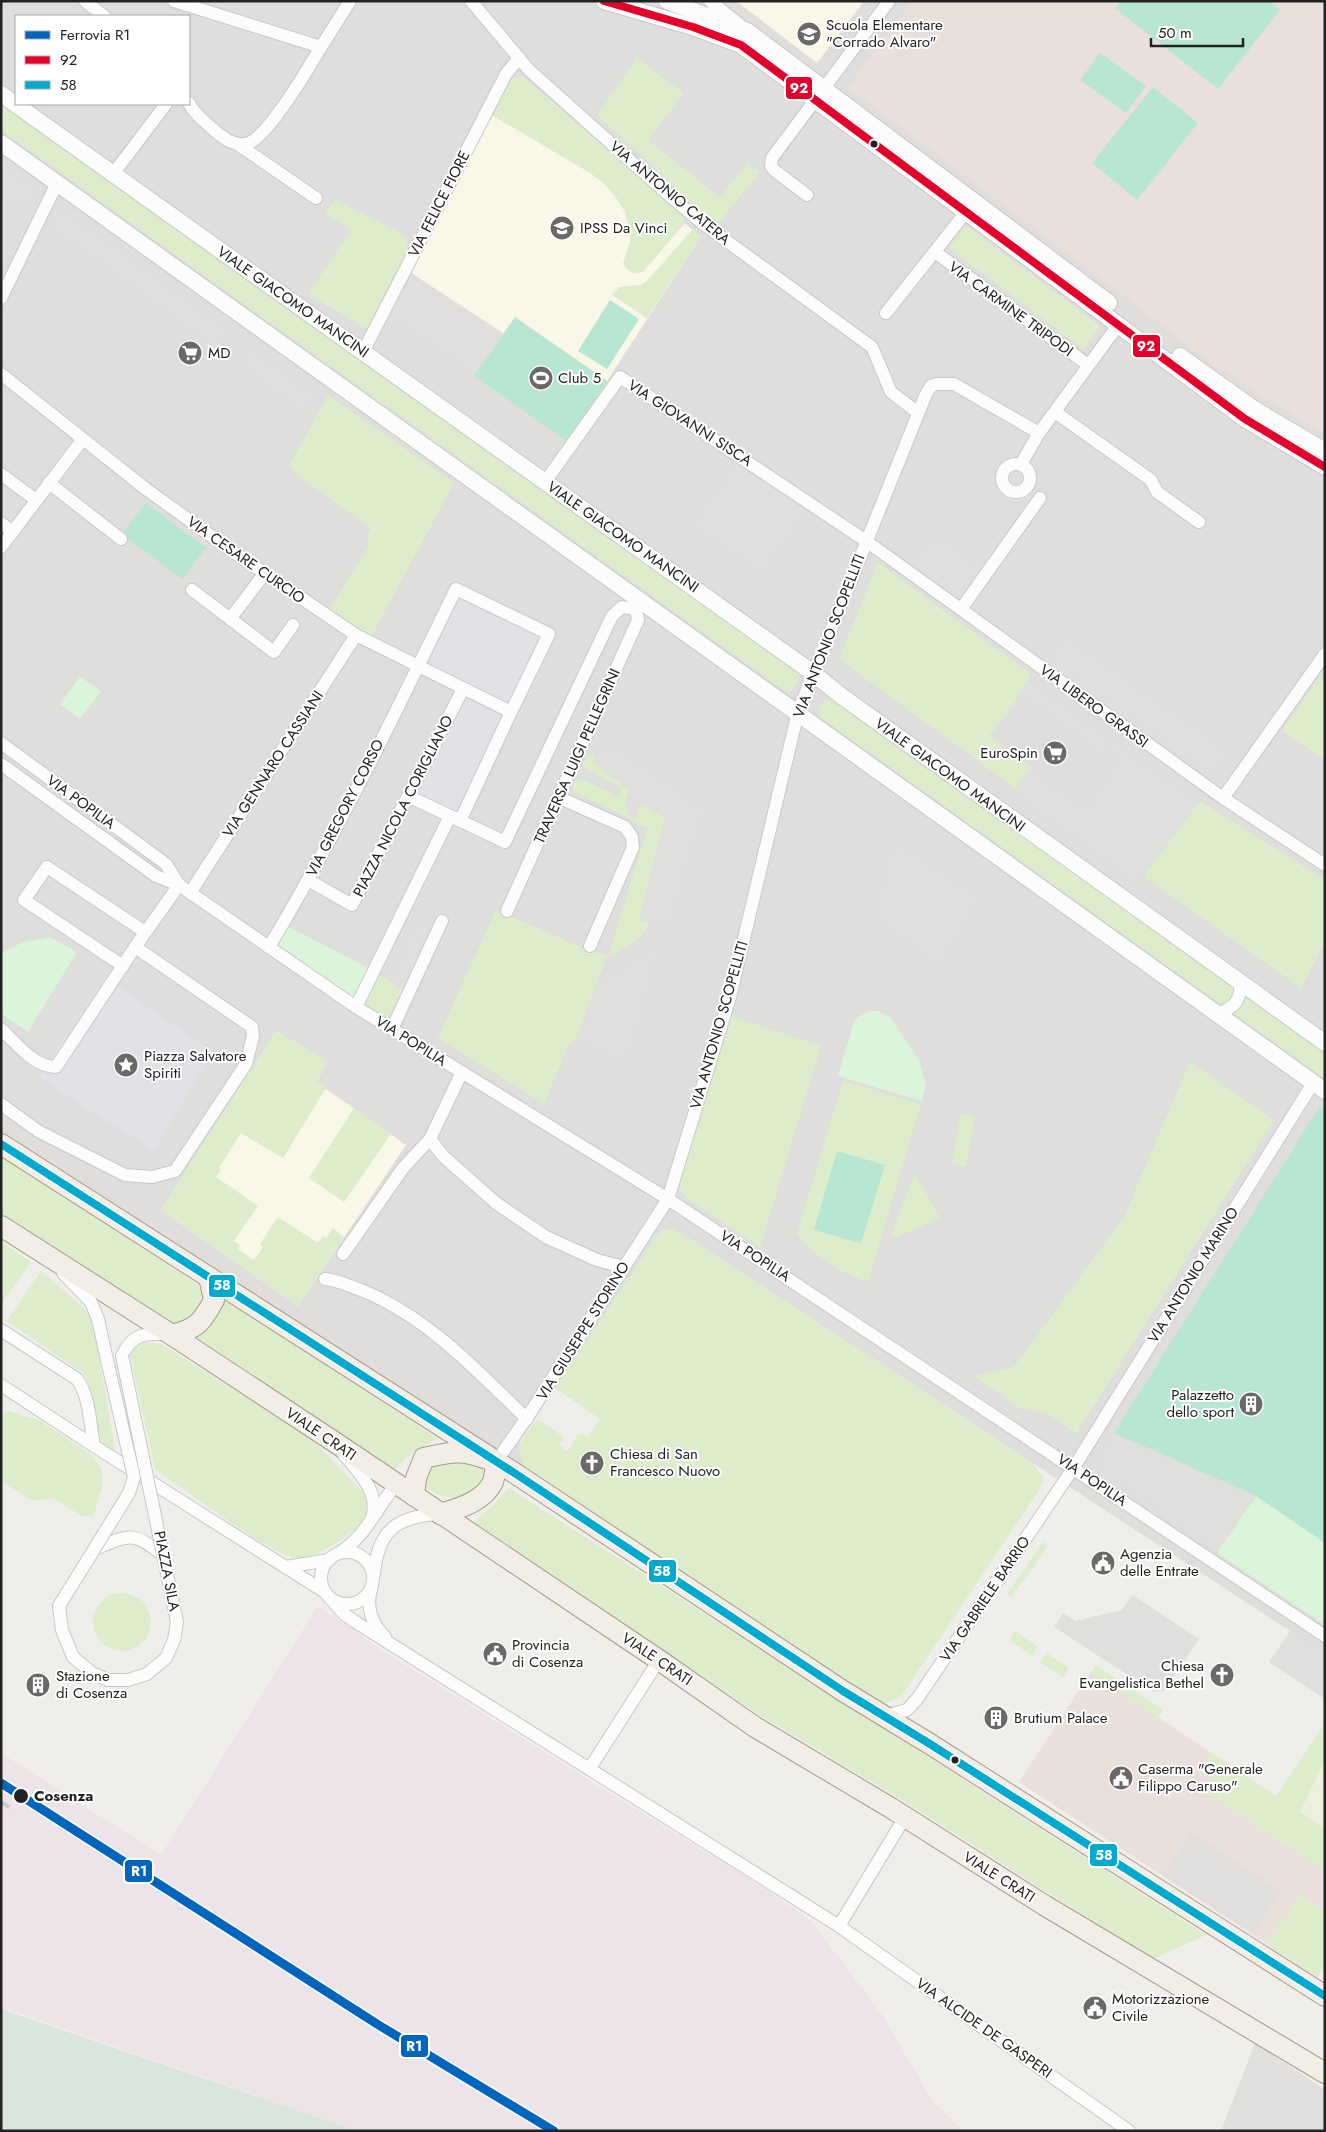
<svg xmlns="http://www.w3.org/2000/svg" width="1326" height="2132" viewBox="0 0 1326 2132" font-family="Jost,sans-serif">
<rect width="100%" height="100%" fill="#f0eeeb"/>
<path fill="#dfdedc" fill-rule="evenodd" d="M1 1H1325V1656L1290 1631 681 1233 555 1388 520 1442 525 1469 1 1134ZM16 16H189V104H16Z"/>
<path fill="#ede4e9" d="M318 1606 385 1652 602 1788 710 1855 720 1857 811 1921 883 2016 932 2100 964 2131H358L1 2007V1753L161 1855Z"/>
<g fill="#f8f7e8">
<path d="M736 1H864L817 63Z"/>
<path d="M522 76 683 215V222L701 236 607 381 515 318 504 334 411 273 510 79Z"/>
<path d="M276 1031 328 1062 316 1082 406 1145 298 1306 161 1210Z"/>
</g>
<path fill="#dededc" d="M1016 551 1056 580 1012 638 973 609Z"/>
<g fill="#eae0db">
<path d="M913 1H1325V435L1217 367 848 87Z"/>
<path d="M1091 1672 1325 1829V1965L1317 1977 1019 1782Z"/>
</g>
<path fill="#efefdf" d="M1325 1760V1829L1300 1812Z"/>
<g fill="#ddeccb">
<path d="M637 58 684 93 648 140 720 197 748 163 760 172 718 224 707 217 597 115Z"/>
<path d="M522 76 683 215V222L685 223 643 272C634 275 628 272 623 264L630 241V232L625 212 615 196 601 181 590 173 492 115 510 79Z"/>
<path d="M1 99 800 670C800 679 796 688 788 693L778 686 1 130Z"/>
<path d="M335 200 403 234 408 242 405 255 367 329 308 294 351 230 325 213Z"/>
<path d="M966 225 1100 326 1083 349 949 248Z"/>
<path d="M693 229 701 236 647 318 612 295 619 287 641 285 646 282Z"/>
<path d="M328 395 454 483 371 637 330 609 368 547V533L371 528 294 473 289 466Z"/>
<path d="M878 563 1031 674 1007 714 989 736 1032 767 1015 788 839 659Z"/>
<path d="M1319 677 1325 682V760L1282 731Z"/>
<path d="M832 698 1325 1050V1079L820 717 819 709 824 700Z"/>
<path d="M592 754 596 755 593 763 630 790 625 800 629 816 635 819 640 805 663 816 664 820 640 920 650 923C644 938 623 951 607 956L576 1038 569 1044 544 1104 438 1038 496 910 585 949 608 956 648 828 575 792 573 788 574 783 581 779 618 796 623 788 584 768 583 763 587 755Z"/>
<path d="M1200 801 1325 880V942L1301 988 1143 876Z"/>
<path d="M374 971 388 979 408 995 392 1029 356 1007Z"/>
<path d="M731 1016 821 1046 760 1247 686 1198 677 1185Z"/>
<path d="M276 1031 328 1062 316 1082 326 1088 283 1158 241 1133 219 1168 221 1170 216 1177 258 1206 234 1241 240 1245 238 1249 254 1260 263 1247 260 1244 278 1217 318 1243 323 1236 326 1238 333 1228 344 1237 298 1306 161 1210Z"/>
<path d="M1190 1062 1274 1120 1076 1434 1047 1413 1021 1409 974 1376 1014 1367 1124 1217Z"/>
<path d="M843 1081 921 1104 868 1282C842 1274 813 1255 797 1234Z"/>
<path d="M354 1108 391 1134 344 1202 309 1178Z"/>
<path d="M961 1114 975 1116 966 1166 952 1164Z"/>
<path d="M1 1156 202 1287C203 1306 192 1317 177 1326L68 1261 1 1216Z"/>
<path d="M916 1176 940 1218 893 1239 891 1235 913 1177Z"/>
<path d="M664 1229H672L681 1233 1032 1463 1043 1477V1484L902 1695 893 1701 879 1704 525 1469C515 1443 522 1440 537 1419L564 1437 559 1445 568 1451 578 1434H584L587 1438 600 1419 555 1388 658 1234Z"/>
<path d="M1 1242 31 1262 1 1305Z"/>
<path d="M41 1271 85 1309 93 1323 115 1449H106C91 1426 96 1394 83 1373L7 1321Z"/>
<path d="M223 1299 438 1438 414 1452 393 1470 194 1341C208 1329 219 1317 223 1299Z"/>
<path d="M144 1342 161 1344 310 1437 363 1492C370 1506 367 1518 355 1529 340 1542 317 1557 297 1558 276 1559 179 1485 155 1469L130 1354 134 1346Z"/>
<path d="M9 1411 40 1421 93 1456 102 1470V1487L94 1515 84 1517 53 1498 32 1501 1 1481V1414Z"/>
<path d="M442 1460C455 1461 479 1458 485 1473 473 1501 446 1503 423 1487L428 1467Z"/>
<path d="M509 1488 1206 1935 1153 1959 897 1797 758 1714 474 1522 494 1504Z"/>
<path d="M1043 1542 1048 1546 1012 1597 1007 1594Z"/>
<circle cx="122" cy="1622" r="29"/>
<path d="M1015 1631 1038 1647 1032 1656 1009 1640Z"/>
<path d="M1047 1653 1069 1668 1063 1677 1040 1662Z"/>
<path d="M1096 1665 1163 1710 1158 1718 1091 1672Z"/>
<path d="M1325 1723V1760L1300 1812 1325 1829V1871L1207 1793 1214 1781 1199 1771 1208 1756V1751L1276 1796Z"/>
<path d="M1300 1895 1325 1911V1965L1317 1977 1267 1944Z"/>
</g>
<path fill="#d9e6de" d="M1 2007 7 2011 358 2131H1Z"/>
<g fill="#daf5da">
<path d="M80 677 101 691 80 719 60 704Z"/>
<path d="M283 924 374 971 356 1007 269 947Z"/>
<path d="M50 937 77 952 28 1032 1 1014V953L21 943Z"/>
<path d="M871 1011H878L890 1017 919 1060 926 1086 921 1101 838 1076 854 1022 858 1017Z"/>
<path d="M1256 1496 1325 1543V1625L1217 1553Z"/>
</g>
<g fill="#b7e6d2">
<path d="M1121 1H1269L1280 10 1218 89 1115 8Z"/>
<path d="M1100 53 1146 86 1126 113 1080 80Z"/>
<path d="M1153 87 1198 123 1137 200 1092 163Z"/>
<path d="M610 300 639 319 607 369 578 351Z"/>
<path d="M515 317 607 381 567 441 474 376Z"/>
<path d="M146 503 206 548 182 579 122 534Z"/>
<path d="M1321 1105 1325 1107V1543L1256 1496 1114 1433Z"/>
<path d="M837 1151 885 1165 861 1243 814 1230Z"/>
</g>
<g fill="#e0dfde">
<path d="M1 164 41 190 26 212 1 196Z"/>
<path d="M61 205 229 328 213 350 45 226Z"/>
<path d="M411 273 504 334 474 376 386 317Z"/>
<path d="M252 346 316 395 302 414 237 365Z"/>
<path d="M735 461 808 514 762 577 689 525Z"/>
<path d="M935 531 986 568 961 601 910 565Z"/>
<path d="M1063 632 1233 751 1214 779 1044 660Z"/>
<path d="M1029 679 1200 801 1136 886 1010 794 1032 767 1085 805 1117 761 1104 751 1101 755 1018 696Z"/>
<path d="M605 737 706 808 671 928 639 920 664 820 663 816 630 800 632 792 593 763Z"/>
<path d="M894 836 983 898 940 970 869 917Z"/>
<path d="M413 924 438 931 408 995 388 979Z"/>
<path d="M662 939 657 961 628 1071 576 1038 599 979Z"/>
<path d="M1114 1433 1256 1496 1217 1553 1090 1467Z"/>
<path d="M1133 1595 1199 1639 1164 1691 1154 1692 1054 1627 1063 1613 1075 1621 1122 1610Z"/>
<path d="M1290 1631 1325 1656V1699L1269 1662Z"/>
<path d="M1191 1832 1281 1891 1253 1934 1162 1875Z"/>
<path d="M1255 2043 1325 2090V2129L1321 2131H1221Z"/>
</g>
<g fill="#e2e1e5">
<path d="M456 589 549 634 460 821 408 796 463 689 418 667Z"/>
<path d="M105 977 212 1052 154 1151 38 1077Z"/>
</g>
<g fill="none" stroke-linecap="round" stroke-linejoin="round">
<defs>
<g id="minor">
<path d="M85 1 104 16"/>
<path d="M174 1 321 47C309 67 267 139 246 144 233 146 224 138 215 131 205 122 194 114 189 103"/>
<path d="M471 1 529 70 671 197 702 223 872 347 891 392 917 412"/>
<path d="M710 1 740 25"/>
<path d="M321 47 350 1"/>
<path d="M236 143 316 198"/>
<path d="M113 174 166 104"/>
<path d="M807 195 774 170 771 166 772 158 889 1"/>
<path d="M935 252 1088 365"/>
<path d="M1 298 57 183"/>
<path d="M886 313 966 212"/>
<path d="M363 352 506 74 519 58"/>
<path d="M1 374 146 489 232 551 356 635 511 712 549 634 456 589C397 710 338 832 269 947"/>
<path d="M1055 412 1151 480 1157 492 1199 522"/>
<circle cx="1016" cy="478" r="14"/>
<path d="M1021 464 1039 433"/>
<path d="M1 474 36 500"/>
<path d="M545 482 620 377 866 541 1223 798 1325 865"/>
<path d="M49 483 121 539"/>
<path d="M1 523 13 532"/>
<path d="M1 547 83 439"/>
<path d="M192 590 274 652 293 625"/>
<path d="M961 609 1040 498"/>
<path d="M230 619 265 573"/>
<path d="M1 743 166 864 179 885"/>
<path d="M1 764 156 876 179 885 356 1007 668 1199 1325 1636"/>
<path d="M408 796 505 842 612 616 622 607 636 609"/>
<path d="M558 797 625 827 632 837 633 847 590 946"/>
<path d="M1223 798 1325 654"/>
<path d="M460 821 511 712"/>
<path d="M308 880 352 905 463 689"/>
<path d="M190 893 356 635"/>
<path d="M507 911 638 620 636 609 639 603"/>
<path d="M123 966 24 900 47 867 145 932"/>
<path d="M356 1007 450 816"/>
<path d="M1218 1015C1234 1006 1240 1003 1241 983"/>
<path d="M1 1029C17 1044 34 1067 56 1067L135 947 179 885"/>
<path d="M392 1029 442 921"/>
<path d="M462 1072 430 1139 443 1156 496 1203 546 1237 597 1260 623 1267"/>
<path d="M1 1104 38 1131 125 1175 152 1177 175 1171 246 1064 253 1036 252 1027 135 947"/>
<path d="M343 1254 403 1168 430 1139"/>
<path d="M63 1273 91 1302 98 1319 107 1360"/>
<path d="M325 1279C338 1280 349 1286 361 1290 428 1317 476 1370 527 1419"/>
<path d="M1 1330 77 1379C90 1397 90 1425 94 1446"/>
<path d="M122 1356C132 1334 144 1333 166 1334"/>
<path d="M1 1385 94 1446 325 1592"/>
<path d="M344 1455C359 1472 380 1493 372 1518"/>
<path d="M496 1462 530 1413 668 1199 730 997 798 712 926 394 931 386 936 384H954L1039 433 1119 324"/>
<path d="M95 1549C130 1534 133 1531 164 1556"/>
<circle cx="347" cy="1578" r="26"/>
<path d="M339 1553C366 1536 377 1508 396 1484"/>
<path d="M286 1567 329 1560"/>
<path d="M374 1574C378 1530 397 1516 440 1514"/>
<path d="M371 1589C366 1607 372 1624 385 1637"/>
<path d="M330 1598 344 1614 354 1621 839 1926 905 1817"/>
<path d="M885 1716 907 1710 917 1699 1074 1467 1313 1083"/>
<path d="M590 1768 659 1660"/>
<path d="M839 1926 1129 2131"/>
</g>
<g id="tertiary">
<path d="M604 1 693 27 741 45 1245 419 1325 467"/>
<path d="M667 1 747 31 1109 303"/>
<path d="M1 94 813 673 840 695 1325 1043"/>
<path d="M1 143 1325 1091"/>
<path d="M1180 356 1254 409 1325 451"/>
</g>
<g id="primary">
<path d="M1 1144 516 1474 843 1691 930 1744 1325 1996"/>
<path d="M1 1226 172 1335 333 1441 659 1660 755 1727 891 1808 1044 1905 1325 2073"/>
<path d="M172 1335C197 1329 202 1322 214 1300L209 1277"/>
<path d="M414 1496 416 1478 424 1458C457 1450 464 1450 496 1462 495 1468 495 1476 493 1482 483 1502 460 1508 440 1514"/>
</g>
</defs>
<use href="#minor" stroke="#c9c8c7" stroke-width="14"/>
<use href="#tertiary" stroke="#c9c8c7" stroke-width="18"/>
<use href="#primary" stroke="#a79c86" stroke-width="22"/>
<use href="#minor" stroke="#fdfcfc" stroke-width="12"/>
<use href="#tertiary" stroke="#fdfcfc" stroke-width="16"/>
<use href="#primary" stroke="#f3ede7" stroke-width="20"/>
<g stroke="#ccc" stroke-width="4" stroke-dasharray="10 10" stroke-linecap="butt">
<path d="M1 1783 20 1795"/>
<path d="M1 1802 14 1810"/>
</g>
<defs>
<path id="minor-bridge" d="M107 1360 134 1477 129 1493 59 1606 62 1630 73 1657 92 1673 108 1680H128L147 1674 166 1658 174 1640 177 1622 122 1356"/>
</defs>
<use href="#minor-bridge" stroke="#c9c8c7" stroke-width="14" stroke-linecap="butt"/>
<use href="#minor-bridge" stroke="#fdfcfc" stroke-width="12"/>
<defs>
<path id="bus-1" d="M604 1 693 27 741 45 1245 419 1325 467"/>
<path id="bus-2" d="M1 1144 516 1474 843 1691 930 1744 1325 1996"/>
</defs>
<use href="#bus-1" stroke="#fff" stroke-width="11"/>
<use href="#bus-2" stroke="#fff" stroke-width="11"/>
<use href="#bus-1" stroke="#e4002b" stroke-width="8"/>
<use href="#bus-2" stroke="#00a9ce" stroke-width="8"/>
<defs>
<path id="rail-1" d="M1 1783 377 2024 554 2131"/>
</defs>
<use href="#rail-1" stroke="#fff" stroke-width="12"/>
<use href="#rail-1" stroke="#0065bd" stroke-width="9"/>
</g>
<defs>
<symbol id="school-disc" viewBox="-11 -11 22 22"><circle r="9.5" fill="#6a6968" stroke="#fff"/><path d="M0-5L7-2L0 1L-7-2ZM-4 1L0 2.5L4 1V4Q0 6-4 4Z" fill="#fff"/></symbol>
<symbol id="supermarket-disc" viewBox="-11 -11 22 22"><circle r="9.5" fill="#6a6968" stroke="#fff"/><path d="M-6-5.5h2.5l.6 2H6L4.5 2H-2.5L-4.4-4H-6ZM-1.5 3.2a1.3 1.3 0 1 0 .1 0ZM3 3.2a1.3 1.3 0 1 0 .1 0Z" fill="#fff"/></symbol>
<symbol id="stadium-disc" viewBox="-11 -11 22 22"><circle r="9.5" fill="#6a6968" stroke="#fff"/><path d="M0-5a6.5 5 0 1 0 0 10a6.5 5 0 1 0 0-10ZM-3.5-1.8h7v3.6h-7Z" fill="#fff"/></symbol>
<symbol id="sight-disc" viewBox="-11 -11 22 22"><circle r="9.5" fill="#6a6968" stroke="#fff"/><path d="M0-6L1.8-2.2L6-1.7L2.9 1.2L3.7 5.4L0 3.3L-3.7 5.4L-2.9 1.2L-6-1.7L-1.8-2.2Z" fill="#fff"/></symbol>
<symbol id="building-disc" viewBox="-11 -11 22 22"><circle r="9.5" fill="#6a6968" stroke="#fff"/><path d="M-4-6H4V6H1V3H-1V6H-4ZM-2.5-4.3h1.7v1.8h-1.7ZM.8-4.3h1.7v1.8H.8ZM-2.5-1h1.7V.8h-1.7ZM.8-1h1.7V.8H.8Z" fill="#fff"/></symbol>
<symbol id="church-disc" viewBox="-11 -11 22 22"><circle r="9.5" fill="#6a6968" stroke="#fff"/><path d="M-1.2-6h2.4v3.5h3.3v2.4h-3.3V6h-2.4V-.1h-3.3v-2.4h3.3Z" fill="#fff"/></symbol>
<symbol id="civic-disc" viewBox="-11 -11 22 22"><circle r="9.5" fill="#6a6968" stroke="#fff"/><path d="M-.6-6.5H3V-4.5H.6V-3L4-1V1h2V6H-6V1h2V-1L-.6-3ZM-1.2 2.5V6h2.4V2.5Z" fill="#fff"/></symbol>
</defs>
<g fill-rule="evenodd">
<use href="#school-disc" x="795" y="20" width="28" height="28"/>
<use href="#school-disc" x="548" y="214" width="28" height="28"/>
<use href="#supermarket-disc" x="176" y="339" width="28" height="28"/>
<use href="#stadium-disc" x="527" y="364" width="28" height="28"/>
<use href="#supermarket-disc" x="1041" y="739" width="28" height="28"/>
<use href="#sight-disc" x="112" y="1051" width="28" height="28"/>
<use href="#building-disc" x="1237" y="1390" width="28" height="28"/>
<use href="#church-disc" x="578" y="1449" width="28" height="28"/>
<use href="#civic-disc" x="1089" y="1549" width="28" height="28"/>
<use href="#civic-disc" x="481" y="1640" width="28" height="28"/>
<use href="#church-disc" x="1208" y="1661" width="28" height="28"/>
<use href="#building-disc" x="24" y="1671" width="28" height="28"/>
<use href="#building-disc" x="982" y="1704" width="28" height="28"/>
<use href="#civic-disc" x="1107" y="1764" width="28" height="28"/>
<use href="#civic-disc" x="1081" y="1994" width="28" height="28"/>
</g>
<g fill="#222" stroke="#fff" stroke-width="2">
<circle cx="874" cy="144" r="4.5"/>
<circle cx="955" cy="1760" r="4.5"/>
<circle cx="21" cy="1796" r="8"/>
</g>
<g text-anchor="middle" stroke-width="4" stroke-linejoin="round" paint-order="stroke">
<g font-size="15" fill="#222" stroke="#fff" text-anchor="start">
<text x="826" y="30">Scuola Elementare<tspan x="826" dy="17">"Corrado Alvaro"</tspan></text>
<text x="580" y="233">IPSS Da Vinci</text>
<text x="208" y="358">MD</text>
<text x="558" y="383">Club 5</text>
<text x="1038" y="758" text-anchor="end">EuroSpin</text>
<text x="144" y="1061">Piazza Salvatore<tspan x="144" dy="17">Spiriti</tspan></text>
<text x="1234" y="1400" text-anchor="end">Palazzetto<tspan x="1234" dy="17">dello sport</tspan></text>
<text x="610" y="1459">Chiesa di San<tspan x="610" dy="17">Francesco Nuovo</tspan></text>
<text x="1120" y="1559">Agenzia<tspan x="1120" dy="17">delle Entrate</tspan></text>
<text x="512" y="1650">Provincia<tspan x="512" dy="17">di Cosenza</tspan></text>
<text x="1204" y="1671" text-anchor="end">Chiesa<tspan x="1204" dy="17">Evangelistica Bethel</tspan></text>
<text x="56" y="1681">Stazione<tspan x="56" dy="17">di Cosenza</tspan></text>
<text x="1014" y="1723">Brutium Palace</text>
<text x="1138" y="1774">Caserma "Generale<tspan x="1138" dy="17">Filippo Caruso"</tspan></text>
<text x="1112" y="2004">Motorizzazione<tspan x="1112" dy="17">Civile</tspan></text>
</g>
<g font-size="15" fill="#222" stroke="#fff">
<text transform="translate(670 193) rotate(40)" y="5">VIA ANTONIO CATERA</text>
<text transform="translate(439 204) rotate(-63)" y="5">VIA FELICE FIORE</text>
<text transform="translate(293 302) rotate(35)" y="5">VIALE GIACOMO MANCINI</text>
<text transform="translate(1011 309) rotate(36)" y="5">VIA CARMINE TRIPODI</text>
<text transform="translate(690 423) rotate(33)" y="5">VIA GIOVANNI SISCA</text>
<text transform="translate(623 537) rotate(35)" y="5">VIALE GIACOMO MANCINI</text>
<text transform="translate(246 560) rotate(35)" y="5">VIA CESARE CURCIO</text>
<text transform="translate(829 636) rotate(-69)" y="5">VIA ANTONIO SCOPELLITI</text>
<text transform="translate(1094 706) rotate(36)" y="5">VIA LIBERO GRASSI</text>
<text transform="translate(577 756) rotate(-66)" y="5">TRAVERSA LUIGI PELLEGRINI</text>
<text transform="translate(273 764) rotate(-57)" y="5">VIA GENNARO CASSIANI</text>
<text transform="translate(950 775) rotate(36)" y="5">VIALE GIACOMO MANCINI</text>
<text transform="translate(81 802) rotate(36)" y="5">VIA POPILIA</text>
<text transform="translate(403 806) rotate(-63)" y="5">PIAZZA NICOLA CORIGLIANO</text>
<text transform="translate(345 808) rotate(-63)" y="5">VIA GREGORY CORSO</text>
<text transform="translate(719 1025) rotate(-74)" y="5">VIA ANTONIO SCOPELLITI</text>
<text transform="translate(411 1041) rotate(32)" y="5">VIA POPILIA</text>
<text transform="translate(755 1256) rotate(33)" y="5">VIA POPILIA</text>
<text transform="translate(1193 1275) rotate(-58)" y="5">VIA ANTONIO MARINO</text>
<text transform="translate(583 1331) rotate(-58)" y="5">VIA GIUSEPPE STORINO</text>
<text transform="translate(321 1434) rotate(34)" y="5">VIALE CRATI</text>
<text transform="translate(1092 1480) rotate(34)" y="5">VIA POPILIA</text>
<text transform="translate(167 1571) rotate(79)" y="5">PIAZZA SILA</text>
<text transform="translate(985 1599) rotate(-56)" y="5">VIA GABRIELE BARRIO</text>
<text transform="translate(657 1659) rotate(34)" y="5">VIALE CRATI</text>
<text transform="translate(999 1877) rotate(32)" y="5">VIALE CRATI</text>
<text transform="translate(984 2028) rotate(35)" y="5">VIA ALCIDE DE GASPERI</text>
</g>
<g font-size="15" font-weight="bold" fill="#222" stroke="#fff" text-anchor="start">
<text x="34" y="1801">Cosenza</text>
</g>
</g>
<g stroke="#fff" stroke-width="2">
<rect x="785" y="76" width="28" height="24" rx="5" fill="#e4002b"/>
<rect x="1132" y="334" width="29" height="24" rx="5" fill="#e4002b"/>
<rect x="208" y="1274" width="28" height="24" rx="5" fill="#00a9ce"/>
<rect x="648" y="1559" width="29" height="24" rx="5" fill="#00a9ce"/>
<rect x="1089" y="1843" width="29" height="24" rx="5" fill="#00a9ce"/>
<rect x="124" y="1859" width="29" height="24" rx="5" fill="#0065bd"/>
<rect x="400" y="2034" width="29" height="24" rx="5" fill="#0065bd"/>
</g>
<g font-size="14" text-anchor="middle" font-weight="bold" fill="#fff">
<text x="799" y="93">92</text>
<text x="1146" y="351">92</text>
<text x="222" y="1290">58</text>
<text x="662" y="1576">58</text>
<text x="1104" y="1860">58</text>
<text x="139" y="1876">R1</text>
<text x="414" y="2051">R1</text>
</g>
<rect width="1326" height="2132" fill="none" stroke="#222222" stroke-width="5"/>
<rect x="15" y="15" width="175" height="90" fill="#ffffff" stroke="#a7a7a7"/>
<rect x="25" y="31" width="25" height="8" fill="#0065bd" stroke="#a7a7a7"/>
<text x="60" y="40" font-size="15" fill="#222222">Ferrovia R1</text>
<rect x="25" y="56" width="25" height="8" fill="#e4002b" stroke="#a7a7a7"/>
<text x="60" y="65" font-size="15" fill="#222222">92</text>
<rect x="25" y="81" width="25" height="8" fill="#00a9ce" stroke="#a7a7a7"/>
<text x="60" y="90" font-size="15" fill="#222222">58</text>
<path d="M1151 38v8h92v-8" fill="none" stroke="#222222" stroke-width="2.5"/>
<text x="1158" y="38" font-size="15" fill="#222222" stroke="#ffffff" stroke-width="4" paint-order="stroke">50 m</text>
</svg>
